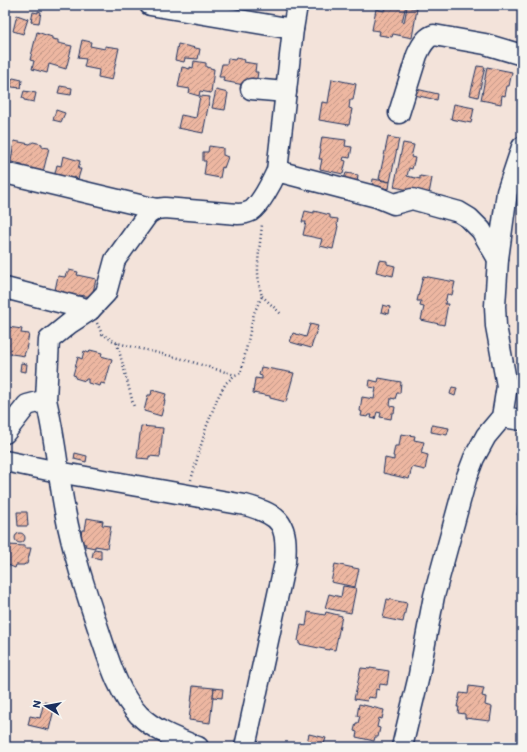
<svg xmlns="http://www.w3.org/2000/svg" width="527" height="752" viewBox="0 0 527 752" font-family="Itim,sans-serif">
<defs>
<pattern id="building-hatch" width="6" height="6" patternUnits="userSpaceOnUse"><rect width="6" height="6" fill="#edb7a1"/><path d="M-1 1l2-2M0 6l6-6M5 7l2-2" fill="none" stroke="#bf9586"/></pattern>
</defs>
<rect width="100%" height="100%" fill="#f3e3da"/>
<filter id="ink" filterUnits="userSpaceOnUse"><feTurbulence type="fractalNoise" baseFrequency=".025" numOctaves="2"/><feDisplacementMap in="SourceGraphic" scale="8" xChannelSelector="R" yChannelSelector="G"/><feConvolveMatrix kernelMatrix="1 2 1 2 8 2 1 2 1" color-interpolation-filters="sRGB"/></filter>
<g filter="url(#ink)">
<g fill="url(#building-hatch)" stroke="#1b2f5e">
<path d="M385 5H406L402 22 404 23 407 7 417 9 412 38 393 34 392 37 379 35 380 31 372 30 376 9 384 11Z"/>
<path d="M38 11 41 12 39 23 31 22 33 12 38 13Z"/>
<path d="M17 15 28 19 23 34 13 31Z"/>
<path d="M37 32 52 37V39L58 40V43L72 46 66 69 49 64 47 73 32 69 34 61 30 60Z"/>
<path d="M82 40 91 42 90 46 105 49V46L119 48 112 80 98 77 99 70 84 67 86 59 78 58Z"/>
<path d="M178 44 200 49 198 59 185 58 184 62 175 60Z"/>
<path d="M236 58 245 60 244 62 256 64 255 72H258L256 84 244 82V85L223 81 224 77H219L222 64H227L228 59 235 60Z"/>
<path d="M194 61 206 63V67L214 69 211 93 200 91 199 96 189 93 190 89 178 87 182 67 190 69V67L193 68Z"/>
<path d="M477 66 485 67 478 97 470 95Z"/>
<path d="M487 67 512 72 509 86H507L505 96 502 95 501 104 481 100Z"/>
<path d="M13 78 22 80 21 88 12 87 11 85 12 79Z"/>
<path d="M332 79 356 84 353 100H350L349 108 352 109 349 125 319 120 322 102 328 103Z"/>
<path d="M60 86 72 88 71 95 58 93Z"/>
<path d="M412 88 438 94 437 100 410 94Z"/>
<path d="M216 90 228 93 225 110 212 108Z"/>
<path d="M24 91 36 93 34 102 24 100V99L22 98Z"/>
<path d="M200 96 210 97 203 133 178 128 181 115 196 118Z"/>
<path d="M454 104 474 108 471 123 451 119Z"/>
<path d="M56 110 65 113 61 122 53 120Z"/>
<path d="M322 137 346 140 345 146 352 147 350 158 344 157 343 160 346 161 343 174 320 169 322 159H319L321 149H320Z"/>
<path d="M388 137 399 139 390 182 379 179Z"/>
<path d="M14 141 30 144 33 142 42 144V147L49 148 43 172 36 171 37 170 22 167V164L11 162Z"/>
<path d="M403 143 414 145 411 157 415 158 412 169 409 168 407 176 420 179V176L432 178 429 194 394 187Z"/>
<path d="M209 146 223 148V155L228 157 224 168 222 167 220 178 204 175 206 161H203V152H208Z"/>
<path d="M63 156 80 161 78 169H81L78 179 74 177 72 185 53 181 57 165 61 166Z"/>
<path d="M346 173 358 175 357 182 344 179Z"/>
<path d="M373 179 390 182 389 189 372 186Z"/>
<path d="M305 211 314 213V211L330 215V218L338 219 337 225 338 226 333 249 320 246 322 239 303 235 306 222H302Z"/>
<path d="M379 260 387 261V264L395 266 393 276 376 272Z"/>
<path d="M69 270 78 272 77 275 96 279 92 297 79 295V298L64 294V292L55 290 58 276 65 277 66 273H69Z"/>
<path d="M423 276 455 282 452 295 447 294 445 304H448L444 325 421 320 424 307 420 306 421 301H417Z"/>
<path d="M383 305 390 307 389 314 381 312Z"/>
<path d="M310 324 318 326 311 348 290 342 293 333 306 337Z"/>
<path d="M8 327 22 329 21 333 29 334 26 350 24 355 25 356 5 353V330L7 331Z"/>
<path d="M90 350 102 353 101 356 112 359 105 384 101 383 100 386 88 383V379H86L85 381 75 378 76 376 73 375 78 357 82 359 84 351 89 353Z"/>
<path d="M21 363 27 364 26 372 20 371Z"/>
<path d="M261 367 294 373 286 402 270 398V396L253 393 255 378 262 379V376L259 375Z"/>
<path d="M379 378 401 382 400 393H397L395 399 391 398 390 406 395 407 394 413H392L391 419 380 417 381 413 377 412 375 419 371 418 372 415H369L368 417 361 416 362 412 360 411 362 397 374 399 376 388 369 387 370 380 378 382Z"/>
<path d="M452 387 457 388 455 396 450 394Z"/>
<path d="M152 390 166 394 164 401H165L161 416 144 411 148 395H151Z"/>
<path d="M432 425 449 428 447 435 431 432Z"/>
<path d="M141 426 163 428 160 457 149 456V459L137 458Z"/>
<path d="M401 434 415 436 414 440 424 442 421 453 428 455 425 470 412 467 409 479 383 473 385 458 394 460V456H393L395 446H399Z"/>
<path d="M75 453 87 456 86 462 74 459Z"/>
<path d="M519 501H522V515H517Z"/>
<path d="M17 512H27L28 526H18Z"/>
<path d="M87 518 103 521 102 525 111 526 107 548 95 546V548L85 546 86 544 79 543 82 530H85Z"/>
<circle cx="20" cy="538" r="5"/>
<path d="M9 545 25 546 24 548H31L27 564H25L24 565H16L15 568 8 565Z"/>
<path d="M94 549 101 550V559L92 557Z"/>
<path d="M335 564 359 569 355 587 331 582Z"/>
<path d="M343 586 356 588 351 613 325 608 329 594 341 597Z"/>
<path d="M387 599 407 603 403 622 383 618Z"/>
<path d="M308 612 325 615 326 612 342 616 335 650 329 649V650L299 644V642L298 641 301 625 306 626Z"/>
<path d="M361 668 370 669V668L389 671 387 685 380 684 379 690 376 689 375 698 368 697 367 701 354 699Z"/>
<path d="M193 686 214 688 210 723 189 720Z"/>
<path d="M469 686 484 688 482 696 486 697 485 705 492 707 490 721 465 718V714L458 713 459 707H457L460 693 468 694Z"/>
<path d="M214 688 223 689 222 698 213 697Z"/>
<path d="M44 702 55 705 49 730 28 725 30 716 40 718Z"/>
<path d="M359 704 384 710 382 719 379 718 377 727 380 728 378 737H375L374 741 356 737 357 732 354 731 356 723H358L360 716H357Z"/>
<path d="M309 734 326 738 323 747H306Z"/>
</g>
<g fill="none" stroke-linecap="round" stroke-linejoin="round">
<defs>
<g id="minor">
<path d="M150 5 293 29"/>
<path d="M251 89 286 92"/>
<path d="M399 113 417 55C420 48 426 37 434 35L485 44 522 55"/>
<path d="M277 171 293 29 297 5"/>
<path d="M5 173 156 209"/>
<path d="M5 288 90 310"/>
<path d="M46 400C55 436 58 474 65 511 73 554 87 595 101 637 110 664 119 694 139 715 155 731 178 739 198 747"/>
<path d="M502 417 522 420"/>
<path d="M5 433 27 405 46 400 49 340 70 323 90 310 106 293 115 260 148 214 156 209 165 208 238 214C243 214 247 213 251 211 260 205 272 182 277 171L377 197 394 204 412 199 459 212 469 218 481 230 498 259"/>
<path d="M5 461 58 472 245 505C282 515 288 525 285 562L245 747"/>
<path d="M402 747 418 680 434 596 466 479 474 458 486 436 502 417 507 386 496 326 495 306 498 259 507 192 522 147"/>
</g>
</defs>
<use href="#minor" stroke="#1b2f5e" stroke-width="23"/>
<g stroke="#1b2f5e" stroke-width="2.5" stroke-dasharray="1 3" stroke-linecap="butt">
<path d="M262 296 281 314"/>
<path d="M97 323 102 334 117 343 179 358 235 375"/>
<path d="M117 343 134 407"/>
<path d="M191 480 206 428 217 399 226 383 235 375 241 373 254 313 262 296C254 271 260 249 262 224"/>
</g>
<use href="#minor" stroke="#f6f6f2" stroke-width="20"/>
</g>
</g>
<rect width="527" height="752" fill="none" stroke="#f6f6f2" stroke-width="20"/>
<rect x="10" y="10" width="507" height="732" fill="none" stroke="#1b2f5e" stroke-width="1.5" filter="url(#ink)"/>
<g transform="translate(46 706) rotate(281)" stroke="#f6f6f2" stroke-width="3" paint-order="stroke">
<path d="M0-3L7 15L0 10L-7 15Z" fill="#1b2f5e"/>
<text y="-6" font-size="11" font-weight="bold" text-anchor="middle" fill="#1b2f5e">N</text>
</g>
</svg>
